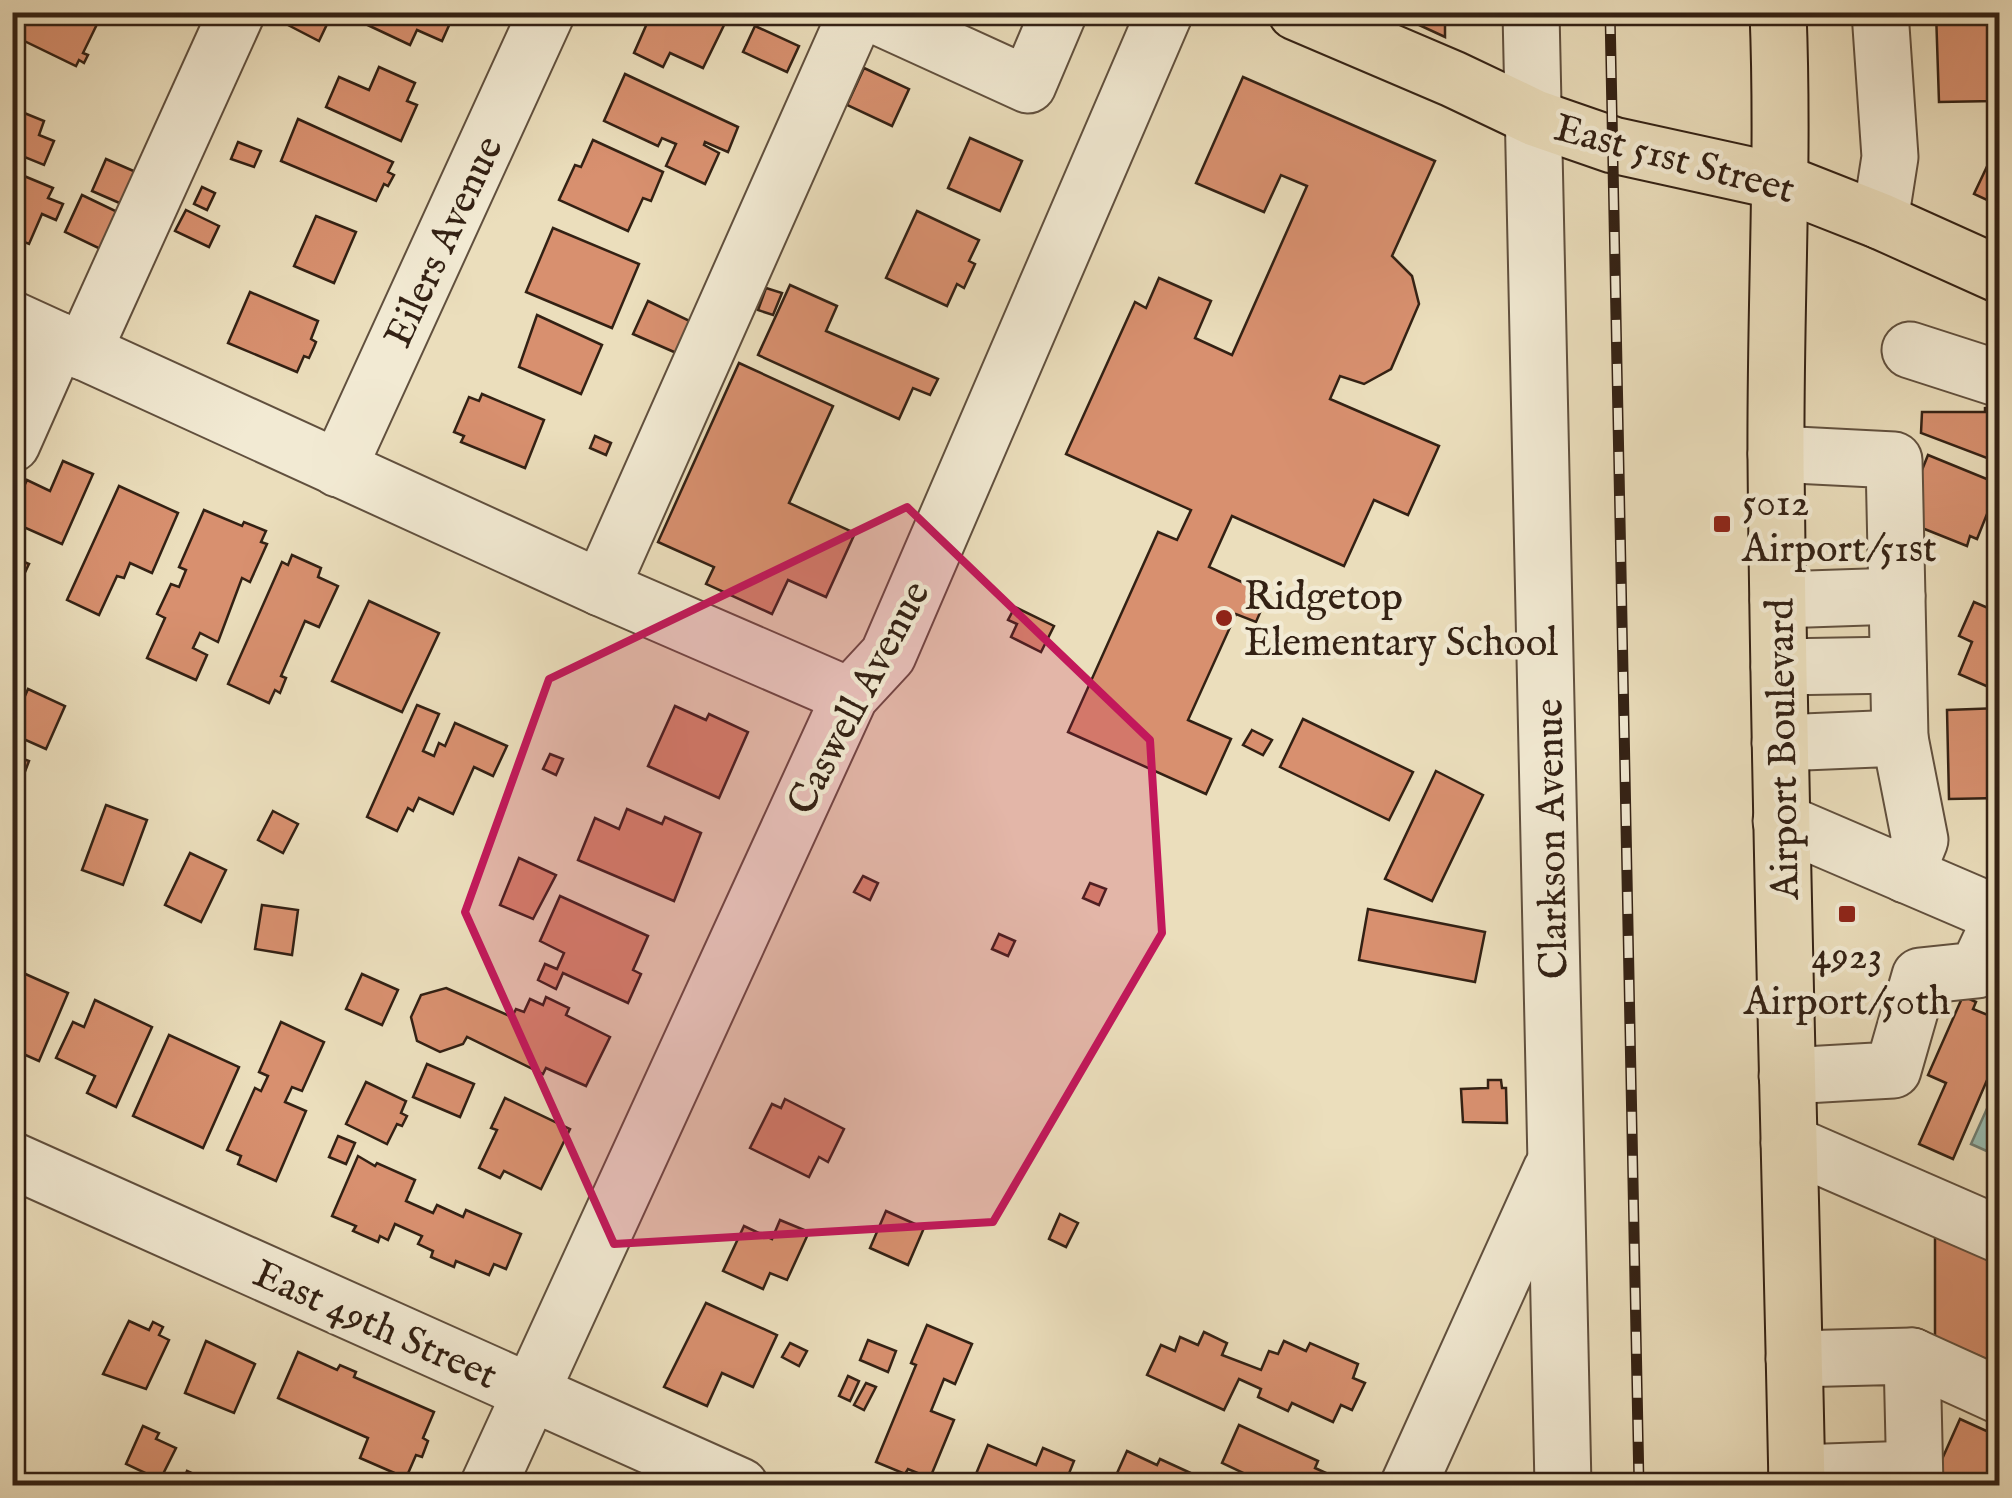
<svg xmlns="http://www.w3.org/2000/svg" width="2012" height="1498" viewBox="0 0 2012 1498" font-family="'IM FELL English',serif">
<rect width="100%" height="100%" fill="#ebdebc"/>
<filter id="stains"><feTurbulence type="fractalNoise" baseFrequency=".002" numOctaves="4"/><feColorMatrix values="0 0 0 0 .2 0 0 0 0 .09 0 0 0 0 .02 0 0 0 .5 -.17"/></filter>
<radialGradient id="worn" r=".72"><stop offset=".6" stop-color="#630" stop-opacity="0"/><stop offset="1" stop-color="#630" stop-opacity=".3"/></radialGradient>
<path fill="#98bcb1" stroke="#707e72" stroke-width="2.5" d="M1990 1102 1999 1106V1128L1989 1152 1971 1144Z"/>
<g fill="#d8906f" stroke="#332114" stroke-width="2.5">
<path d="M12 12H89L100 18 83 53 88 55 84 63 79 60 76 66 12 35Z"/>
<path d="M294 12H320L330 18 319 41 288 25Z"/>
<path d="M340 12H455L442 41 417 30 410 45Z"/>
<path d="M652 12H713L727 19 703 68 670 53 663 67 634 53Z"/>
<path d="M1391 12H1445V37Z"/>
<path d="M1936 12H2000V87H1995V101L1939 102Z"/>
<path d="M755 26 799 46 787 72 743 52Z"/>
<path d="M379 67 415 83 407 101 417 105 401 141 326 107 339 77 369 90Z"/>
<path d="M864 68 909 89 892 126 847 105Z"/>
<path d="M625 74 738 127 728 152 705 142 704 145 719 153 705 184 666 166 676 144 662 138 658 146 604 121Z"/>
<path d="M1243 77 1435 161 1392 256 1412 276 1419 304 1391 369 1364 384 1340 376 1330 399 1439 446 1408 515 1374 500 1344 566 1232 516 1209 567 1268 594 1256 622 1236 614 1188 720 1231 739 1206 794 1068 732 1158 532 1177 540 1191 510 1066 454 1135 302 1146 308 1159 278 1211 301 1195 338 1232 355 1307 186 1281 175 1264 212 1196 183Z"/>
<path d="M12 108 44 121 39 135 54 141 44 165 12 152Z"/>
<path d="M298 119 393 162 388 172 394 175 388 186 384 184 376 201 281 161Z"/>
<path d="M970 138 1022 161 1000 211 948 188Z"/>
<path d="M2000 139V206L1974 194Z"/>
<path d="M593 140 663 172 651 201 643 198 628 231 559 200 575 165 581 167Z"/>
<path d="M238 142 261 151 254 167 231 159Z"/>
<path d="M106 159 145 176 131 208 92 191Z"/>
<path d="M12 171 53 188 48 198 63 204 56 220 42 214 29 244 12 237Z"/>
<path d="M202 187 215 193 207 210 194 204Z"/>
<path d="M82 195 128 217 111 254 65 232Z"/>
<path d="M186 210 219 226 209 247 175 231Z"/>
<path d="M917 211 979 240 969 261 975 264 964 288 957 284 947 306 886 278Z"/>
<path d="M316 216 356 232 334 283 294 266Z"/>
<path d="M553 228 639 264 612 328 526 292Z"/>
<path d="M790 285 837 306 826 331 938 379 930 395 913 388 899 419 758 355Z"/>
<path d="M766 288 782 293 773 315 758 310Z"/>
<path d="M250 292 318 321 311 339 316 342 314 347 309 358 304 356 297 372 228 343Z"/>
<path d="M648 301 696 324 681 355 633 334Z"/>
<path d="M537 315 602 345 581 394 519 367Z"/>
<path d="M739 363 833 406 789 503 855 533 826 597 788 580 772 614 706 584 714 567 658 542Z"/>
<path d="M482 394 544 420 525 468 461 442 464 436 454 432 469 397 479 401Z"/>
<path d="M2000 406V463L1921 433 1922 412H1985V408Z"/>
<path d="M595 436 611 443 606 455 590 448Z"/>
<path d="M1928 455 1999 484 1977 539 1970 536 1967 546 1902 520Z"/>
<path d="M63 461 93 474 62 544 12 522V512L27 480 50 491Z"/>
<path d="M119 486 178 513 152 573 130 563 124 578 117 576 99 615 67 600Z"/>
<path d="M204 510 242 526 244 522 266 531 261 542 267 544 250 582 242 578 218 642 200 633 193 648 207 655 196 680 147 658 165 618 157 614 171 584 179 587 186 570 179 567Z"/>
<path d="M292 555 321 568 318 577 338 586 319 627 305 621 281 676 286 678 280 693 275 690 269 703 228 684 282 562 288 565Z"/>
<path d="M12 557 29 564 12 600Z"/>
<path d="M369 601 439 633 402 712 332 681Z"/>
<path d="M1974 602 2000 613V692L1959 674 1972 642 1959 636Z"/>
<path d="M1015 607 1054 626 1041 652 1011 637 1017 624 1008 620Z"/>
<path d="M28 689 65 706 46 749 12 734V726Z"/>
<path d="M417 705 439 714 423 751 434 756 439 743 445 746 455 723 507 746 493 776 474 767 453 814 419 798 413 811 408 808 397 831 367 817Z"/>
<path d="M675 706 706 720 709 714 748 732 719 798 648 766Z"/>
<path d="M2000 708V798L1949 799 1947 710Z"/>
<path d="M1303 719 1413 772 1389 820 1280 767Z"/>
<path d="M1252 730 1272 740 1263 755 1243 745Z"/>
<path d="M550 754 563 759 556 775 543 769Z"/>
<path d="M12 755 29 761 23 777 12 773Z"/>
<path d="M1436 771 1483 795 1432 901 1385 879Z"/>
<path d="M106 805 147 820 123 885 82 870Z"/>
<path d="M627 809 662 824 665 817 701 833 674 901 578 860 595 818 619 829Z"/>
<path d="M273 811 298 824 283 853 258 840Z"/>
<path d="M190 853 226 870 201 922 165 905Z"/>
<path d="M519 858 556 875 533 919 500 905Z"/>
<path d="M863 876 878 883 870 900 854 892Z"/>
<path d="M1090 883 1106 889 1099 905 1083 898Z"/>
<path d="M560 896 648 936 633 970 641 974 628 1003 563 973 556 989 538 980 545 964 557 969 564 953 540 941Z"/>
<path d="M262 905 298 910 292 955 255 949Z"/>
<path d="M1368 909 1485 932 1475 982 1359 960Z"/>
<path d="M999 934 1015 941 1008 956 992 949Z"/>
<path d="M12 968 68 993 39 1061 21 1053 17 1062 12 1060Z"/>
<path d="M362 974 398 990 382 1025 346 1009Z"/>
<path d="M446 988 512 1017 516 1009 524 1012 530 999 543 1005 546 997 569 1008 566 1015 610 1037 586 1086 546 1068 543 1074 467 1037 463 1044 440 1052 417 1041 411 1017 421 995Z"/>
<path d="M1963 996 1976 1002 1973 1009 2000 1020V1050L1953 1159 1919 1144 1946 1083 1928 1075Z"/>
<path d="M95 1000 152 1027 116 1107 87 1093 95 1076 56 1058 73 1022 84 1027Z"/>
<path d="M281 1022 324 1042 302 1091 292 1087 285 1102 306 1111 276 1181 238 1164 241 1156 227 1150 255 1088 261 1091 268 1076 259 1072Z"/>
<path d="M169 1035 239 1067 203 1148 133 1116Z"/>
<path d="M427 1064 474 1084 460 1117 413 1097Z"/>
<path d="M2000 1064V1094L1988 1089Z"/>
<path d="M1488 1080H1501L1502 1088H1506L1507 1123 1463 1122 1461 1089 1488 1088Z"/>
<path d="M366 1082 406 1101 401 1113 407 1116 402 1126 397 1124 387 1144 346 1124Z"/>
<path d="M505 1098 570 1129 541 1189 504 1171 500 1178 479 1168 497 1130 491 1128Z"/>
<path d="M785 1099 844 1129 828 1162 819 1157 809 1177 750 1148 772 1104 781 1108Z"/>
<path d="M338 1136 355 1143 346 1164 329 1157Z"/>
<path d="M358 1156 375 1166 377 1163 415 1180 406 1201 433 1213 437 1205 463 1217 466 1210 521 1234 506 1269 494 1264 489 1275 456 1261 454 1267 431 1257 433 1251 418 1244 422 1236 395 1224 388 1240 380 1236 378 1242 353 1231 356 1226 332 1216Z"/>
<path d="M886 1211 924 1228 908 1265 870 1248Z"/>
<path d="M1060 1214 1078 1223 1066 1247 1049 1239Z"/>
<path d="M780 1220 809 1232 787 1280 770 1273 763 1289 723 1271 744 1226 772 1239Z"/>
<path d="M1935 1223 2000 1251V1365L1935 1337Z"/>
<path d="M706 1303 777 1335 753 1387 722 1373 707 1406 664 1387Z"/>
<path d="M129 1321 149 1330 153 1322 163 1327 159 1335 169 1340 146 1389 103 1374Z"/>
<path d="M927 1325 972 1344 955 1384 944 1379 931 1411 954 1420 930 1478 908 1469 905 1474 876 1462 916 1365 911 1363Z"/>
<path d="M1204 1332 1227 1343 1222 1355 1261 1370 1269 1351 1278 1354 1284 1341 1306 1351 1310 1343 1358 1364 1353 1378 1365 1383 1352 1410 1341 1405 1333 1422 1292 1403 1288 1411 1258 1397 1261 1389 1239 1379 1224 1410 1147 1375 1161 1345 1175 1351 1180 1337 1198 1345Z"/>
<path d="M868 1340 896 1351 888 1372 860 1360Z"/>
<path d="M206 1341 255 1364 234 1413 185 1393Z"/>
<path d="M790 1343 807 1351 799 1366 782 1357Z"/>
<path d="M298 1352 337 1370 340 1365 356 1372 354 1377 434 1412 423 1438 428 1441 422 1457 416 1455 406 1478 360 1458 368 1438 278 1398Z"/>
<path d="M848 1376 859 1381 850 1401 839 1396Z"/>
<path d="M866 1383 876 1387 864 1410 854 1405Z"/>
<path d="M1960 1419 2000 1437V1486H1930Z"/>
<path d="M1239 1425 1318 1461 1315 1468 1326 1473 1321 1486H1248L1252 1477 1222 1463Z"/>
<path d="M143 1426 159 1433 156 1439 176 1448 160 1480 126 1464Z"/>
<path d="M988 1445 1036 1465 1043 1448 1074 1461 1064 1486H971Z"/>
<path d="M1127 1451 1157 1465 1160 1459 1195 1475 1191 1486H1127L1114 1480Z"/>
<path d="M187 1471 220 1486H181Z"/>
</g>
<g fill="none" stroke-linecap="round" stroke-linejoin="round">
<defs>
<g id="minor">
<path d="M868 12 1028 85 1059 12"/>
<path d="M1531 12 1563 1486"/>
<path d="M1880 12 1890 157 1880 221"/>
<path d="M12 319 601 588 850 696"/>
<path d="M1910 350 2000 379"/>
<path d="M83 352 237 12"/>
<path d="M12 444 58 340"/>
<path d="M1776 454 1894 460 1900 738"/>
<path d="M338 469 547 12"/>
<path d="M601 588 857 12"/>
<path d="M1778 600 1897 596"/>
<path d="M1779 667 1898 665"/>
<path d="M1780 743 1900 738 1920 840 1906 875"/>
<path d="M1781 821 2000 915"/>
<path d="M1787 1076 1893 1070 1920 976 1977 970 2000 921"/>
<path d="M1789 1143 2000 1235"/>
<path d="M12 1160 740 1486"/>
<path d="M1912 1356 2000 1396"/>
<path d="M1794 1359 1912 1356 1915 1486"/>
<path d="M1797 1473 1914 1469"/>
<path d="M488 1486 850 696 888 655 1165 12"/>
<path d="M1408 1486 1551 1170"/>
</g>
<g id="major">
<path d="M1296 12 1453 79 1535 118 1613 145 1781 182 1880 221 2000 275"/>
<path d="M1778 12C1784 161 1775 309 1776 458 1779 801 1790 1143 1797 1486"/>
</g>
</defs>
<use href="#minor" stroke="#61503e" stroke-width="59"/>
<use href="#major" stroke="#332114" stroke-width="59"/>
<use href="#minor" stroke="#f2ead3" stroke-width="55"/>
<use href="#major" stroke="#ebdebc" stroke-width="55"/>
<defs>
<path id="rail" d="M1610 12 1639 1486"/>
</defs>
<use href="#rail" stroke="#332114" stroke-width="11"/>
<use href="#rail" stroke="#f2ead3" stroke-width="8" stroke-dasharray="22" stroke-linecap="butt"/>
</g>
<path fill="#c2185b" fill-opacity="0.2" stroke="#c2185b" stroke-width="8" stroke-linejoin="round" d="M907 507 1150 740 1162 933 993 1222 614 1244 465 912 549 679Z"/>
<g fill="#8f2418" stroke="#f2ead3" stroke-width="4">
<rect x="1712" y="514" width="20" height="20" rx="5"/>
<circle cx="1224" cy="618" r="10"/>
<rect x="1837" y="904" width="20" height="20" rx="5"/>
</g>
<g text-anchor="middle" stroke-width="9" stroke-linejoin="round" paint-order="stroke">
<g font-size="40" fill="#332114" stroke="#f2ead3">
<text transform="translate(1675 157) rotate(15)" y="14">East 51st Street</text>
<text transform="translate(442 241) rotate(-65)" y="14">Eilers Avenue</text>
<text transform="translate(857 697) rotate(-62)" y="14">Caswell Avenue</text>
<text transform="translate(1781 749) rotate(-91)" y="14">Airport Boulevard</text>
<text transform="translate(1550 839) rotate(-91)" y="14">Clarkson Avenue</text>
<text transform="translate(376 1323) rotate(24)" y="14">East 49th Street</text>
</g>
<g font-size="40" fill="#332114" stroke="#f2ead3" text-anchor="start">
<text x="1742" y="515">5012<tspan x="1742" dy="46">Airport/51st</tspan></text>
<text x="1244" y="609">Ridgetop<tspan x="1244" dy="46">Elementary School</tspan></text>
<text x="1847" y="968" text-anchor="middle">4923<tspan x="1847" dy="46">Airport/50th</tspan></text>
</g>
</g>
<rect width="2012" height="1498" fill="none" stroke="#ebdebc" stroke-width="50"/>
<rect x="15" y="15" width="1982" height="1468" fill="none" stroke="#332114" stroke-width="5"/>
<rect x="25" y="25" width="1962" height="1448" fill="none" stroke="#332114" stroke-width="2.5"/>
<rect width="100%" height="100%" filter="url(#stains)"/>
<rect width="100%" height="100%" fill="url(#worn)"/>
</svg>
